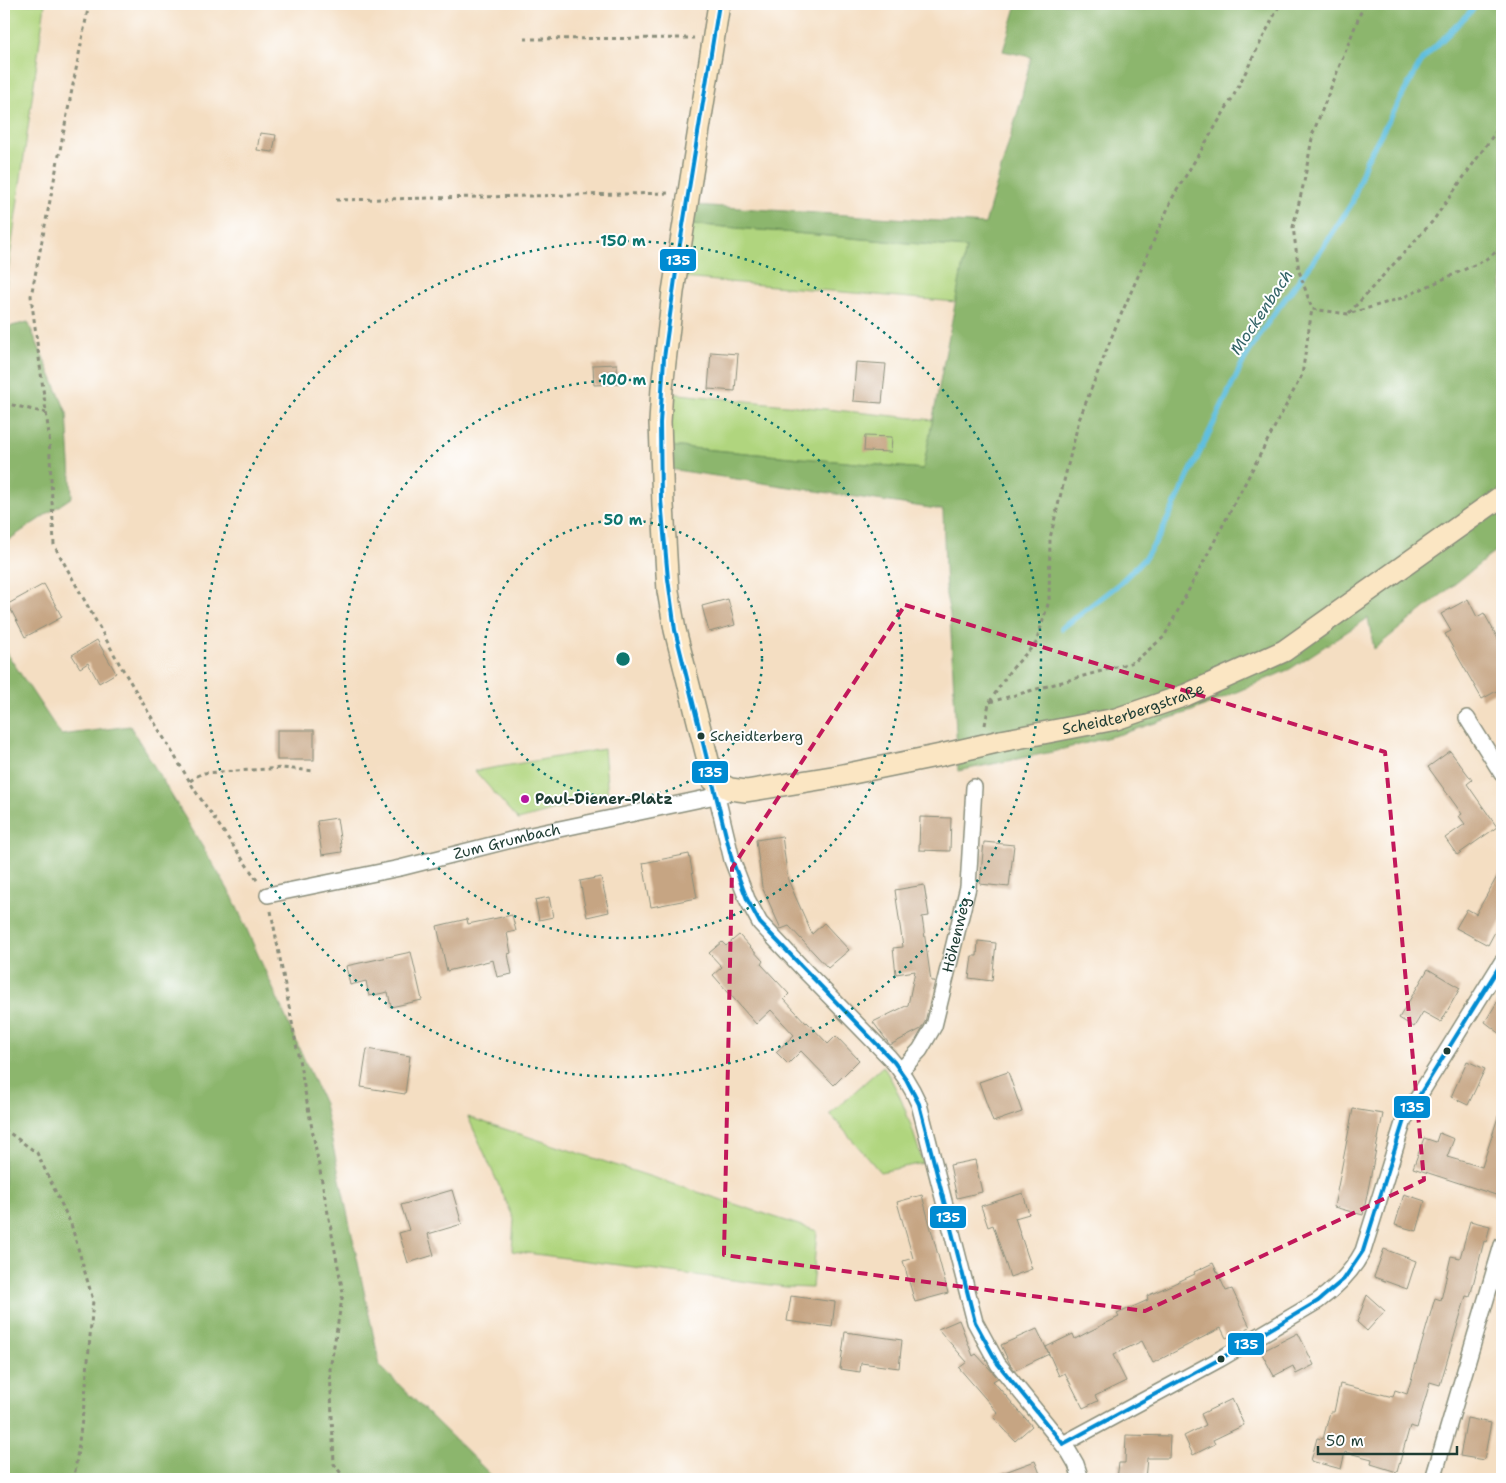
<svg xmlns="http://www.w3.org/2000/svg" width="1506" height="1483" viewBox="0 0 1506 1483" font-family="'Shantell Sans',sans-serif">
<rect width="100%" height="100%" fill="#fff"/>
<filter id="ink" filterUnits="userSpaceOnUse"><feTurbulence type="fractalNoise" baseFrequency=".02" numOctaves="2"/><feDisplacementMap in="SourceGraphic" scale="10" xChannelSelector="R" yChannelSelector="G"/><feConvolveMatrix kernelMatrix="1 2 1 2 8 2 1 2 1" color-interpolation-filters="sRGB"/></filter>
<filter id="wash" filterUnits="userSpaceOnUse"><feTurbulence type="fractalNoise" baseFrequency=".0096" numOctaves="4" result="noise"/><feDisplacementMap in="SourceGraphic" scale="20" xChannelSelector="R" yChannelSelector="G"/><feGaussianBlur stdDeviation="1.12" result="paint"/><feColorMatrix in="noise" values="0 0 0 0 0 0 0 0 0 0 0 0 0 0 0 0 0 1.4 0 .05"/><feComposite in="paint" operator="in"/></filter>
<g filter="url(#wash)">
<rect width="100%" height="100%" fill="#f4dec2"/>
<g fill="#b0d57e" stroke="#688959">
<path d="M4 4H45L4 301Z"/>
<path d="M691 224 966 248 956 302 683 278Z"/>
<path d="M669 393 933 420 923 469 669 446Z"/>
<path d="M604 749 608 796 518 820 475 771Z"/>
<path d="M883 1066C903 1096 912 1129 923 1163L880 1172 830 1114Z"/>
<path d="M468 1117 817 1231 812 1288 786 1287 512 1251 514 1219Z"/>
</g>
<g fill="#8cb66d" stroke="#567a50">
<path d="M1017 4H1502V546L1374 649 1368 618 1290 669 1192 711 1121 734 1052 752 958 771 950 614 946 595 943 510 669 469V446L923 469 966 248 691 224 694 205 985 224 1020 104 1031 57 1003 51Z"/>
<path d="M28 322 67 413 72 497 4 543V328Z"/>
<path d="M4 649 61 735 130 726 232 896 324 1104 380 1366 495 1479H4Z"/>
</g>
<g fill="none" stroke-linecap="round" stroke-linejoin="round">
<path stroke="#61bfdf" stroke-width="5.5" d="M1062 628 1119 584 1145 558 1160 535 1244 360 1270 319 1320 252 1352 203 1366 161 1422 60 1478 4"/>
</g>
<g id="blocks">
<g fill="#c6a583">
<path d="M260 133 276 135 273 152 257 150Z"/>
<path d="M711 352 738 354 735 391 708 389Z"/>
<path d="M856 362 886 364 882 403 853 401Z"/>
<path d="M617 364 618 384 594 385 593 365Z"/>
<path d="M865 436 892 437 891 452 864 451Z"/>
<path d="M44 584 62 617 25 637 8 604Z"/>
<path d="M728 599 735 625 709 632 702 606Z"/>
<path d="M1468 599 1477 617 1484 613 1502 646V688L1482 699 1445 634 1451 631 1441 614Z"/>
<path d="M97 640 116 673 99 683 88 663 80 668 72 655Z"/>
<rect x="277" y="730" width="37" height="30"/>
<path d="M1450 751 1472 780 1467 784 1497 827 1457 855 1445 838 1465 824 1459 816 1462 814 1428 767Z"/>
<path d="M920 817 951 818 950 851 919 850Z"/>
<path d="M337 818 342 852 322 855 317 821Z"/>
<path d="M782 836 788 880 812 934 824 923 849 950 828 968 789 926 781 929 762 887 756 840Z"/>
<path d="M984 842 1014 845 1009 887 980 884Z"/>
<path d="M689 854 697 898 651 907 643 863Z"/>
<path d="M1502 868V919L1488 945 1456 928 1467 909 1476 914Z"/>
<path d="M601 877 609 912 587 917 580 881Z"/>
<path d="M924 885 929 916 922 917 931 981H935L925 1022 921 1029 890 1045 873 1022 908 1005 915 971 896 974 893 948 903 947 895 890Z"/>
<path d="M549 897 553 917 539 920 535 900Z"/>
<path d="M512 915 516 931 507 933 511 953 508 954 512 974 497 977 493 960 447 971 437 926 467 919 468 924Z"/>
<path d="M739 935 763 961 761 964 789 994 784 999 806 1023 807 1022 828 1044 836 1036 859 1060 834 1085 801 1051 788 1064 776 1052 794 1035 771 1010 756 1024 713 975 722 967 709 953 722 942 726 946Z"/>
<path d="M978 941 996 943 992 981 969 978 972 956H977Z"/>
<path d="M411 952 422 1000 391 1007 388 992 369 996 366 981 350 985 346 966Z"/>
<path d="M1428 969 1460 988 1441 1022 1423 1012 1414 1027 1399 1018Z"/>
<path d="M1502 994V1035L1485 1022Z"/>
<path d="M367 1049 410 1056 405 1094 361 1087Z"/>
<path d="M1467 1061 1485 1069 1468 1105 1451 1097Z"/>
<path d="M1008 1072 1022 1112 993 1122 979 1082Z"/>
<path d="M1353 1109 1383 1114 1363 1215 1334 1207Z"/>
<path d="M1499 1114H1502V1197L1413 1168 1424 1138 1436 1142 1439 1133 1454 1139 1447 1157 1482 1167Z"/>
<path d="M975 1160 982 1192 957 1198 950 1165Z"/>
<path d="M452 1190 462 1224 428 1234 434 1255 408 1263 399 1233 409 1230 401 1205Z"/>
<path d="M1023 1193 1029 1214 1015 1218 1032 1269 1010 1277 993 1225 988 1227 981 1206Z"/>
<path d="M1404 1194 1425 1201 1417 1231 1395 1225Z"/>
<path d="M922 1195 948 1293 915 1302 903 1261 913 1258 897 1202Z"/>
<path d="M1470 1221 1490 1226 1486 1242 1484 1241 1470 1297 1466 1296 1440 1385 1430 1382 1417 1428 1410 1426 1397 1472 1371 1464 1372 1459 1345 1452 1341 1469 1311 1461 1317 1438 1323 1439 1330 1412H1334L1340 1384 1393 1397 1395 1390 1407 1394 1435 1298 1441 1300 1451 1256 1460 1258Z"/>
<path d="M1384 1249 1416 1261 1407 1289 1374 1277Z"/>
<path d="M1213 1263 1226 1291 1232 1289 1250 1327 1226 1338 1221 1328 1153 1363 1142 1341 1113 1355 1126 1381 1095 1396 1098 1401 1083 1408 1065 1373 1059 1376 1046 1347 1073 1334 1075 1339 1090 1331 1119 1317 1117 1314 1148 1300 1147 1296 1195 1274 1194 1272Z"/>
<path d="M1367 1295 1385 1311 1367 1331 1357 1322Z"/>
<path d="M791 1296 835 1302 832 1327 787 1321Z"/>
<path d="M959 1320 973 1356 976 1354 998 1378 993 1381 1032 1426 1015 1441 994 1418 998 1413 959 1368 967 1362 938 1329Z"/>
<path d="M1037 1329 1049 1354 1015 1370 1010 1364 1001 1345Z"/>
<path d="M845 1332 902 1340 899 1368 861 1363 860 1372 840 1369Z"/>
<path d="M1298 1333 1314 1365 1296 1374 1293 1366 1274 1376 1261 1352Z"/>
<path d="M1232 1399 1244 1425 1213 1440 1215 1444 1193 1455 1184 1436 1206 1425 1201 1414Z"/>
<path d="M1467 1418 1491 1423 1484 1460 1460 1456Z"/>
<path d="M1126 1435 1170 1436 1169 1458H1147L1145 1479H1117L1119 1463H1125Z"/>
<path d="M1035 1461 1042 1479H989V1478Z"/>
</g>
</g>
</g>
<g filter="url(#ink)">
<use href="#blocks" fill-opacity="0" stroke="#8a8e7b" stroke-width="1"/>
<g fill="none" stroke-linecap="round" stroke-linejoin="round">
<defs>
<g id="street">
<path d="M1467 718 1502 774"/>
<path d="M713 780 732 860 747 899 760 923 805 971 889 1057C902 1071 911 1086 919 1104L975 1322 998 1364 1069 1452 1076 1464 1081 1479"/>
<path id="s1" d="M268 895 400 868 531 835 725 794"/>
<path id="s2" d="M901 1070 920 1050 934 1026 968 887 974 787"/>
<path d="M1063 1444 1220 1359 1318 1301C1337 1287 1352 1272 1363 1251L1404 1120 1502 962"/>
<path d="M1433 1479 1502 1245"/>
</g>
<g id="secondary">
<path d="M719 4 673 292 662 388 660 422 663 505 668 591 675 630 713 780 730 789 746 791 838 776 941 755"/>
<path id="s3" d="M1001 741 1116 719 1186 695 1284 651 1502 496"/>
</g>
</defs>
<use href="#street" stroke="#8a8e7b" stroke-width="18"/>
<use href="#secondary" stroke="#8a8e7b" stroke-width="24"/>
<g stroke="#8a8e7b" stroke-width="3" stroke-dasharray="4 4" stroke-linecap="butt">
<path d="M89 4 31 296 49 435 54 545 119 663 196 792 259 883"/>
<path d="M1364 4 1313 133 1304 182 1293 227 1299 271 1312 309 1348 314 1402 298 1483 261 1502 248"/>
<path d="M524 39 694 38"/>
<path d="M336 200 671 193"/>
<path d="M1349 313 1432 222 1502 123"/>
<path d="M4 403 46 413"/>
<path d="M990 702 1134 662 1164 637 1302 375 1312 309"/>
<path d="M985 725 989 703 1009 672 1036 643 1049 601 1050 538 1079 420 1116 326 1173 197 1233 97 1280 4"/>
<path d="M190 781 197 776 204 773 282 768 315 771"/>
<path d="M271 911 343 1293 330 1369 334 1464 345 1479"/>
<path d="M4 1129 37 1153 71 1224 93 1300 85 1397 74 1479"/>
</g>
<use href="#street" stroke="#fff" stroke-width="15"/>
<use href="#secondary" stroke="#fbe6c3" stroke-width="21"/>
<defs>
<path id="secondary-bridge" d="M941 755 1001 741"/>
</defs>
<use href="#secondary-bridge" stroke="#8a8e7b" stroke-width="24" stroke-linecap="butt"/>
<use href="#secondary-bridge" stroke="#fbe6c3" stroke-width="21"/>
<defs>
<g id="bus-1">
<path d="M719 4 679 250 664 358 660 423 661 500 668 579 675 630 732 860 747 899 760 923 894 1062 906 1079 919 1104 975 1322 998 1364 1063 1444"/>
<path d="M1063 1444 1220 1359 1318 1301 1344 1279 1363 1251 1404 1120 1502 962"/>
</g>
</defs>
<use href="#bus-1" stroke="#fff" stroke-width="8"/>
<use href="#bus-1" stroke="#008bd2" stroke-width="4"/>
</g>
</g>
<path fill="none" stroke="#c2185b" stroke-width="4" stroke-dasharray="10 6" stroke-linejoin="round" d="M905 605 1385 752 1424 1180 1145 1311 724 1255 732 868Z"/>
<g fill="none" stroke="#0f766e" stroke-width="2.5" stroke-dasharray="2.5 5">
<circle cx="623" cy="659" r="139"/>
<circle cx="623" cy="659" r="279"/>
<circle cx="623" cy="659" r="418"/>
</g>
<g fill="#1f3d34" stroke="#fff" stroke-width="2">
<circle cx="701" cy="736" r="4.5"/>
<circle cx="1447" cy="1051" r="4.5"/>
<circle cx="1221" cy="1359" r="4.5"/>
</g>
<circle fill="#b5179e" stroke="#fff" stroke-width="2" cx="525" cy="799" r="5"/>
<g text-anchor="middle" stroke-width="4" stroke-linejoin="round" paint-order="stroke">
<g font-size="14" fill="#1f3d34" stroke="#fff" text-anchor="start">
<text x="710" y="741">Scheidterberg</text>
</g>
<g font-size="15" fill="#1f3d34" stroke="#fff">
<text dy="5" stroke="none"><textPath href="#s3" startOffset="136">Scheidterbergstraße</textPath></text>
<text dy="5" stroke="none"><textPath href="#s1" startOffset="245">Zum Grumbach</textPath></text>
<text dy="5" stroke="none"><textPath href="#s2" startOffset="149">Höhenweg</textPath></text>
</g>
<g font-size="15" font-weight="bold" fill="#1f3d34" stroke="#fff" text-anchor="start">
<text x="535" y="804">Paul-Diener-Platz</text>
</g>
<g font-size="16" font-style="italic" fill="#336467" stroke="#fff">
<text transform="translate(1261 312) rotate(-56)" y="6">Mockenbach</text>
</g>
</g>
<circle cx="623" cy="659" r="8" fill="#0f766e" stroke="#fff" stroke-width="2.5"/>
<g font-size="15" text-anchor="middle" font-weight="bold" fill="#0f766e" stroke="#fff" stroke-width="4" stroke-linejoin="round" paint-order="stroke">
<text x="623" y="246">150 m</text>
<text x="623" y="385">100 m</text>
<text x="623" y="525">50 m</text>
</g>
<g stroke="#fff" stroke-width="2">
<rect x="659" y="248" width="38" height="24" rx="5" fill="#008bd2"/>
<rect x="691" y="760" width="38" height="24" rx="5" fill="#008bd2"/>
<rect x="1393" y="1095" width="38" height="24" rx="5" fill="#008bd2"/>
<rect x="929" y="1205" width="38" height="24" rx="5" fill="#008bd2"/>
<rect x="1227" y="1332" width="38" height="24" rx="5" fill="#008bd2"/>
</g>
<g font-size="14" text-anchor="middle" font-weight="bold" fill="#fff">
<text x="678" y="265">135</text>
<text x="710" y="777">135</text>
<text x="1412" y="1112">135</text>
<text x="948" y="1222">135</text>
<text x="1246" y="1349">135</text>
</g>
<rect width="1506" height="1483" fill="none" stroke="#fff" stroke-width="20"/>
<path d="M1318 1446v8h139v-8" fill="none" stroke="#1f3d34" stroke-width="2.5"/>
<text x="1326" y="1446" font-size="15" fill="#1f3d34" stroke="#ffffff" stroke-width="4" paint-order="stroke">50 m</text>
</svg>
